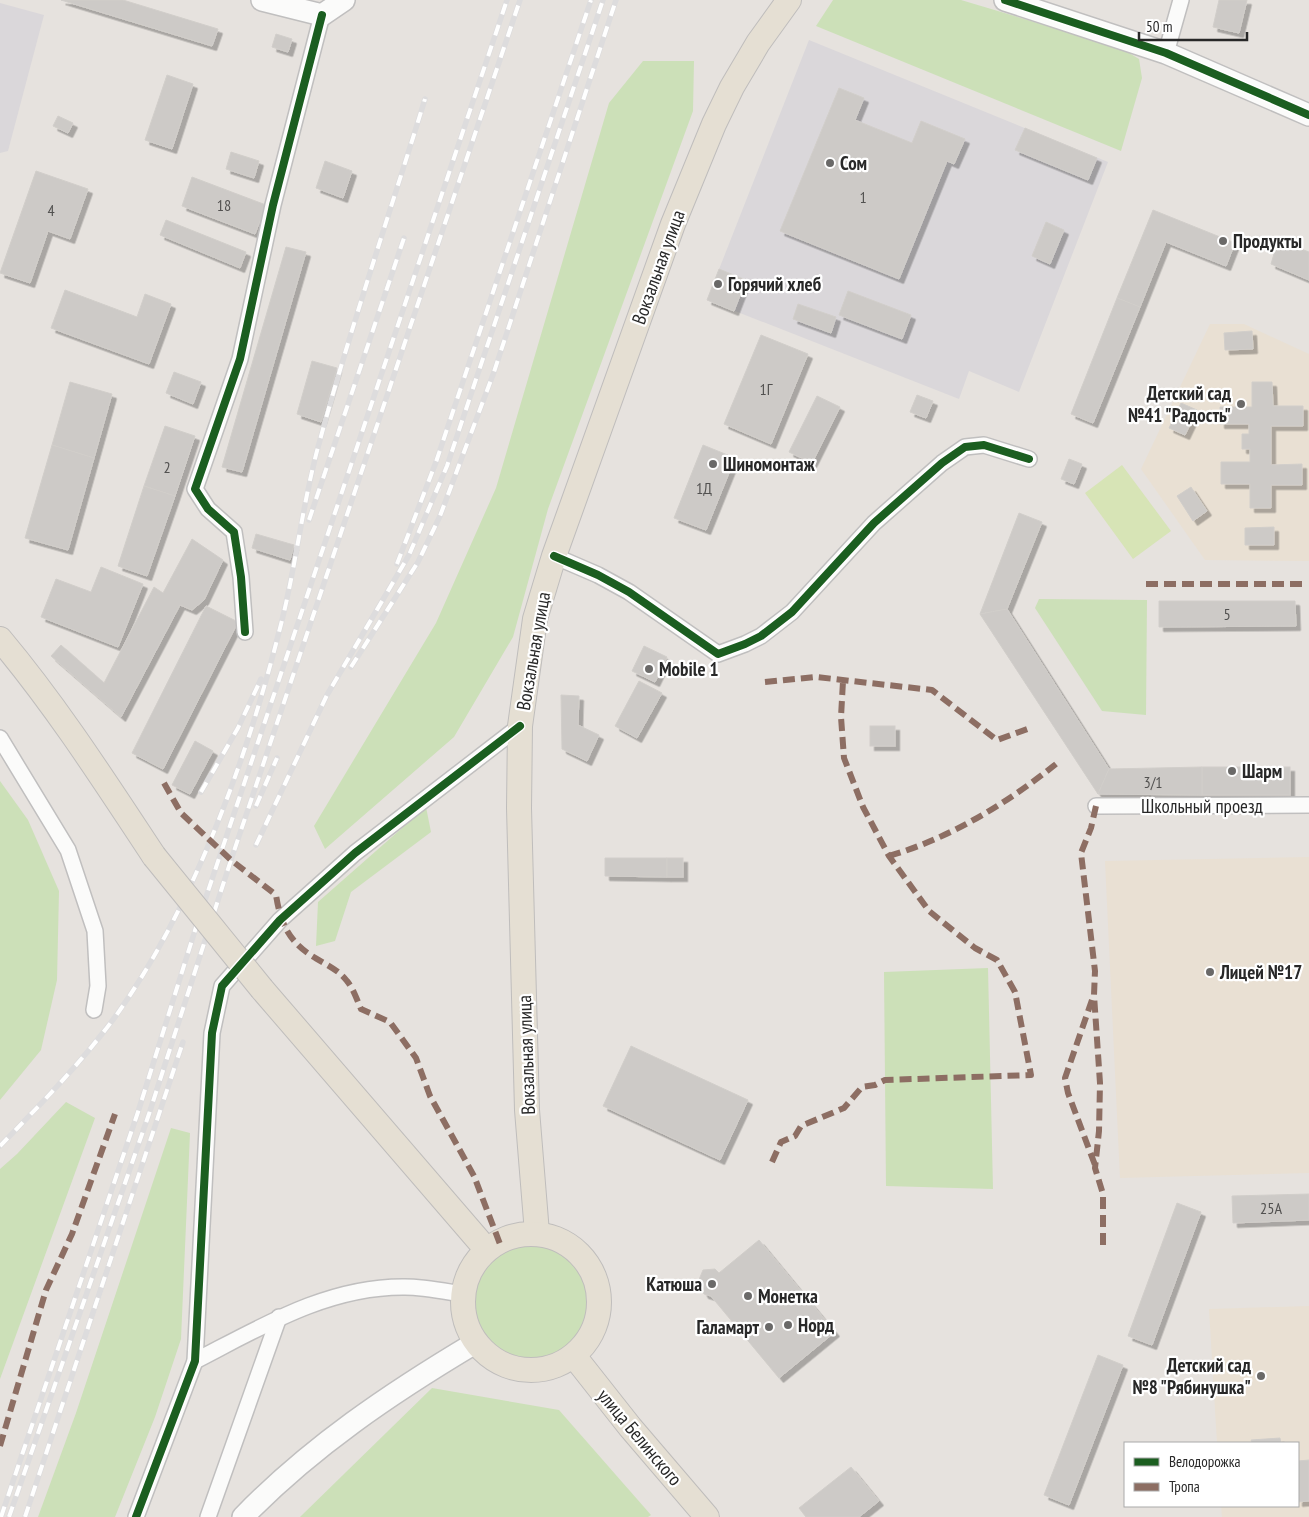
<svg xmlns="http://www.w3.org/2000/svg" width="1309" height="1517" viewBox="0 0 1309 1517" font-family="'PT Sans Narrow',sans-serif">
<defs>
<filter id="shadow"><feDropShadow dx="4.5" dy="4.5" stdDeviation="0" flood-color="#0004"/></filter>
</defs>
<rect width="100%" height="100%" fill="#e6e2de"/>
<g fill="#dad7da">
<path d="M0 3 44 15 8 151 0 153Z"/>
<path d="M809 40 1108 162 1019 392 969 371 959 399 707 300Z"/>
</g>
<g fill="#e9e0d3">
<path d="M1210 324H1244L1309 354V561L1205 560 1141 469Z"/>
<path d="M1309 857V1173L1120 1178 1105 861Z"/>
<path d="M1309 1306V1517H1222L1221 1506H1298V1443H1217L1209 1309Z"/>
</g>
<g fill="#cce0b8">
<path d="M833 0H961L1121 48 1139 59 1142 78 1121 151 816 26Z"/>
<path d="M643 61H694L693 111 548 509 513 637 454 737 325 849 314 826 436 623 496 488 609 103Z"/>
<path d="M1039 599 1147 600 1146 715 1102 711 1035 608Z"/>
<path d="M0 781 28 820 59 891 57 980 41 1050 0 1100Z"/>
<path d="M426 807 431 832 351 892 335 941 316 946 318 902Z"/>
<path d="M988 968 993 1189 886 1186 884 972Z"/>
<path d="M66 1102 95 1118 0 1379V1169L17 1154Z"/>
<path d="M171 1128 190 1133 181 1339 155 1417 115 1517H38L76 1413Z"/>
<circle cx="531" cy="1301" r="57"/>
<path d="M432 1388 559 1410 651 1515 648 1517H300Z"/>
</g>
<path fill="#d7e4b6" d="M1122 465 1171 531 1133 559 1085 493Z"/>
<g fill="#cdcac7" stroke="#d1ceca" filter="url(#shadow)">
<path d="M61 0H123L218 29 212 46Z"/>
<path d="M1219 0H1247L1239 33 1213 27Z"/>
<path d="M276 34 292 39 288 52 272 47Z"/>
<path d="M167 75 193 84 172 149 145 140Z"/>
<path d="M839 88 864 98 855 120 912 143 921 121 965 139 954 164 947 161 899 279 780 231Z"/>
<path d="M58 116 73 123 68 133 53 126Z"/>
<path d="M1025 128 1097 158 1088 180 1015 150Z"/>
<path d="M231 152 259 161 254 178 226 169Z"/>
<path d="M325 161 352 171 343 198 316 188Z"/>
<path d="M36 171 88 189 70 239 48 231 30 283 0 273Z"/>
<path d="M192 177 266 205 255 234 182 206Z"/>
<path d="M1153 210 1235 243 1226 266 1166 242 1140 307 1117 298Z"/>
<path d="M166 220 246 252 240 268 160 235Z"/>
<path d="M1046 222 1064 230 1050 264 1032 256Z"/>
<path d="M1278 240 1309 252V280L1271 264Z"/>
<path d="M286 247 306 252 242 472 222 467Z"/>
<path d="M719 269 746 280 734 311 707 300Z"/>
<path d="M65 290 137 317 145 294 171 304 149 364 51 328Z"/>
<path d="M848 291 911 315 902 339 839 315Z"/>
<path d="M1117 298 1140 307 1093 423 1071 414Z"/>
<path d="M798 304 836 317 831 333 793 319Z"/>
<path d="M1252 331 1253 349 1225 350 1224 333Z"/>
<path d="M761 335 808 354 771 444 724 424Z"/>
<path d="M312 361 337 368 321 422 297 414Z"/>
<path d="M174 372 201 382 193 404 166 393Z"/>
<path d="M70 382 112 394 94 458 52 445Z"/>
<path d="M1252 382H1272L1273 406H1303V426H1271V465L1302 464V485H1271V508H1250V484H1221V462H1250V449H1242V434H1249V424H1220V407H1252Z"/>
<path d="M917 395 933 401 926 418 910 412Z"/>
<path d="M817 396 840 407 812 463 789 452Z"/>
<path d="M1181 403 1197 410 1185 435 1169 428Z"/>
<path d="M165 426 195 436 175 496 144 486Z"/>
<path d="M52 445 94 458 68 550 25 538Z"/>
<path d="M703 445 735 458 706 530 674 518Z"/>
<path d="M1069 459 1082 464 1074 484 1061 479Z"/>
<path d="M144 486 175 496 147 576 118 566Z"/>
<path d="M1191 487 1207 511 1193 521 1177 496Z"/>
<path d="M1019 513 1042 522 1007 609 980 614Z"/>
<path d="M1274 527V545H1245V528Z"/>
<path d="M256 534 294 545 290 560 252 548Z"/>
<path d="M192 539 223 560 204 600 192 610 180 605 121 717 51 656 61 645 104 683 154 587 163 593Z"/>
<path d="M101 567 143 584 118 647 41 617 56 579 91 592Z"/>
<path d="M1159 601H1295L1296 626 1159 627Z"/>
<path d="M206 606 238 622 163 769 132 753Z"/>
<path d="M1007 609 1109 769 1098 794 980 614Z"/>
<path d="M644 646 667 657 655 682 632 671Z"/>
<path d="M639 681 662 693 637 738 615 726Z"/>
<path d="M561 695 579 696 578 725 599 735 587 761 562 749Z"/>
<rect x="870" y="726" width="25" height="20"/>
<path d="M195 741 213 751 190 794 172 785Z"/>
<rect x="1202" y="767" width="88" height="28"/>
<path d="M1202 767V795L1098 794 1109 769Z"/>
<path d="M605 858H667V877L605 876Z"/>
<rect x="667" y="858" width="16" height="19"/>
<path d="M631 1046 748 1100 720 1160 603 1106Z"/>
<path d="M1309 1194V1220L1233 1223 1232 1196Z"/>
<path d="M1177 1203 1201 1212 1152 1345 1128 1336Z"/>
<path d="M759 1240 835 1332 779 1378 711 1296 704 1294 698 1282 703 1270 715 1269 719 1273Z"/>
<path d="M1098 1355 1123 1365 1069 1505 1044 1495Z"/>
<path d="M1280 1438 1281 1443H1252L1251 1440Z"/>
<path d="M1309 1460V1501L1298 1502V1461Z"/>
<path d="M851 1467 879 1501 859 1517H806L799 1508Z"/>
</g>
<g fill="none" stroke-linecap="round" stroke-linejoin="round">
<defs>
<g id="street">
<path d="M1166 53 1181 0"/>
<path d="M554 556 598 575 629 592 718 654 745 644 761 636 792 612 874 523 942 463 965 447 984 445 1029 459"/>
<path d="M245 632 241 577 234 532 208 509 195 489 240 359 273 205 322 15"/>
<path d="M0 738 68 850 95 931 98 986 94 1010"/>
<path d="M1096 806 1309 805"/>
<path d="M195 1361C261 1327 328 1286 405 1287 423 1287 443 1291 462 1294"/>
<path d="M136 1517 195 1361 212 1033 222 986 280 920 355 853 520 726"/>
<path d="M208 1517 279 1317"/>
</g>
<g id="secondary">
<path d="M262 0 322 15 344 0"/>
<path d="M1005 0 1166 53 1309 115"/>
<path d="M243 1517C311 1447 391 1393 475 1343"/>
</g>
<g id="primary">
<path d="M0 639C57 707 105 782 154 856"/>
<path d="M262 989 486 1249"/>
<path d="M537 1233 527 1110 519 808 520 726 535 619 554 556 673 224 714 124 732 87 758 43 789 0"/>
<circle cx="531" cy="1302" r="68"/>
<path d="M574 1356 630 1427 707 1517"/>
</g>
</defs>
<use href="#street" stroke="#c0bfbf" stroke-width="18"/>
<use href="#secondary" stroke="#c0bfbf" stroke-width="24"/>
<use href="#primary" stroke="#bfbdbc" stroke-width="26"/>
<use href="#street" stroke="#fbfbfa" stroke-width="15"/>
<use href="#secondary" stroke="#fbfbfa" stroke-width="21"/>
<use href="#primary" stroke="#e5dfd3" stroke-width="24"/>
<defs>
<g id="rail">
<path d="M309 520 404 238"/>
<path d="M397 564 436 462 591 0"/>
<path d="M351 667 418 562 440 516 494 372 616 0"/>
<path d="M201 792 238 728 261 679"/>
<path d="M256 806 277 758"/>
<path d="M256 845 327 695 409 555 447 466 603 0"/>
<path d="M0 1146C40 1105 81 1063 115 1017 192 910 247 759 279 632 296 569 302 503 320 440 351 326 390 213 425 99"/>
<path d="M1 1517 138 1112 198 921 507 0"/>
<path d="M9 1517 149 1114 231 860 520 0"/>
<path d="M25 1517 183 1042"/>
</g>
</defs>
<use href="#rail" stroke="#dddcdd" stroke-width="5.5"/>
<use href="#rail" stroke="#fff" stroke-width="4" stroke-dasharray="11" stroke-linecap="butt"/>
<defs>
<path id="primary-bridge" d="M154 856 262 989"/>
</defs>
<use href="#primary-bridge" stroke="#bfbdbc" stroke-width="26" stroke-linecap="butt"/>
<use href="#primary-bridge" stroke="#e5dfd3" stroke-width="24"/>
<g stroke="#8d6e63" stroke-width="6" stroke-dasharray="12 6" stroke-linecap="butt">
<path d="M1146 584H1302"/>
<path d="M765 682 816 677 932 690 997 740 1030 728"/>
<path d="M164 783 181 813 231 860 276 895C280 920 287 939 309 954 322 963 337 968 347 981 353 988 357 1000 361 1009L390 1022 416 1058 430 1096 474 1176 500 1244"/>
<path d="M1096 806 1091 828 1081 853 1095 971 1094 995 1100 1083 1099 1131 1095 1168 1103 1194V1246"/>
<path d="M889 856C950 838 1006 804 1056 764"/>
<path d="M1092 1000 1065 1078 1068 1093 1095 1165"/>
<path d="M772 1162 781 1142 795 1136 801 1126 844 1108 862 1087 875 1085 885 1080 1031 1075 1015 992 997 960 975 948 929 911 889 856 863 807 844 758 841 717 843 681"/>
<path d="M0 1446 46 1290 72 1234 115 1114"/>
</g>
<defs>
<g id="cycleway">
<path d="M1005 0 1166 53 1309 115"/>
<path d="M554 556 598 575 629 592 718 654 745 644 761 636 792 612 874 523 942 463 965 447 984 445 1029 459"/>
<path d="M245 632 241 577 234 532 208 509 195 489 240 359 273 205 322 15"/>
<path d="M136 1517 195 1361 212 1033 222 986 280 920 355 853 520 726"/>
</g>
</defs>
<use href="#cycleway" stroke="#fff" stroke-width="11"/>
<use href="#cycleway" stroke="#1b5e20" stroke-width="8"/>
</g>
<g fill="#6a6968" stroke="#fff" stroke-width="2">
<circle cx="830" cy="163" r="5"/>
<circle cx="1223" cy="241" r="5"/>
<circle cx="718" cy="284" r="5"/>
<circle cx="1241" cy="404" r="5"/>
<circle cx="713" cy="464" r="5"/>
<circle cx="649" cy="669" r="5"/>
<circle cx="1232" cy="771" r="5"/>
<circle cx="1210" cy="972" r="5"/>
<circle cx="712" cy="1284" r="5"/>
<circle cx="748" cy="1296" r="5"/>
<circle cx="788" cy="1325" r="5"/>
<circle cx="769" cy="1327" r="5"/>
<circle cx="1261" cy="1376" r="5"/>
</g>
<g text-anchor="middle" stroke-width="4.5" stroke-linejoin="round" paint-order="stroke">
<g font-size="16" fill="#525150">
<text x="863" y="203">1</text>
<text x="224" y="211">18</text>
<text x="51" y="216">4</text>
<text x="766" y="395">1Г</text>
<text x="167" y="473">2</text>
<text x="704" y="494">1Д</text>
<text x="1227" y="620">5</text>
<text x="1153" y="788">3/1</text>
<text x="1271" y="1214">25А</text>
</g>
<g font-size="19" font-weight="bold" fill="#282828" stroke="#fff" text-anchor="start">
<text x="840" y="170">Сом</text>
<text x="1233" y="248">Продукты</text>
<text x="728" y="291">Горячий хлеб</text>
<text x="1231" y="400" text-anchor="end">Детский сад<tspan x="1231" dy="22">№41 "Радость"</tspan></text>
<text x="723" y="471">Шиномонтаж</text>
<text x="659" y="676">Mobile 1</text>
<text x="1242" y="778">Шарм</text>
<text x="1220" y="979">Лицей №17</text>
<text x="702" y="1291" text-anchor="end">Катюша</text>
<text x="758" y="1303">Монетка</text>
<text x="798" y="1332">Норд</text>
<text x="759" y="1334" text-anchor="end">Галамарт</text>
<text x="1251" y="1372" text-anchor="end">Детский сад<tspan x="1251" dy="22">№8 "Рябинушка"</tspan></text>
</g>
<g font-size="19" fill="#282828" stroke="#fff">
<text transform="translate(658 267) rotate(-70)" y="7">Вокзальная улица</text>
<text transform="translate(533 651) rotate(-80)" y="7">Вокзальная улица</text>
<text x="1202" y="813">Школьный проезд</text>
<text transform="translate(526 1055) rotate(-92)" y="7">Вокзальная улица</text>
<text transform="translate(640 1437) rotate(50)" y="7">улица Белинского</text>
</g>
</g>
<rect x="1124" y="1442" width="175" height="65" fill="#ffffff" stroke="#a9a9a9"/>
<rect x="1134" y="1458" width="25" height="8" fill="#1b5e20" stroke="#a9a9a9"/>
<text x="1169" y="1467" font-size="15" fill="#282828">Велодорожка</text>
<rect x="1134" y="1483" width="25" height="8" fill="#8d6e63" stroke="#a9a9a9"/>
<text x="1169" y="1492" font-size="15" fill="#282828">Тропа</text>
<path d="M1139 32v8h108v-8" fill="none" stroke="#282828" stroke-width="2.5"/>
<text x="1146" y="32" font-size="15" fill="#282828" stroke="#ffffff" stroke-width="4" paint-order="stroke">50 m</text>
</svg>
